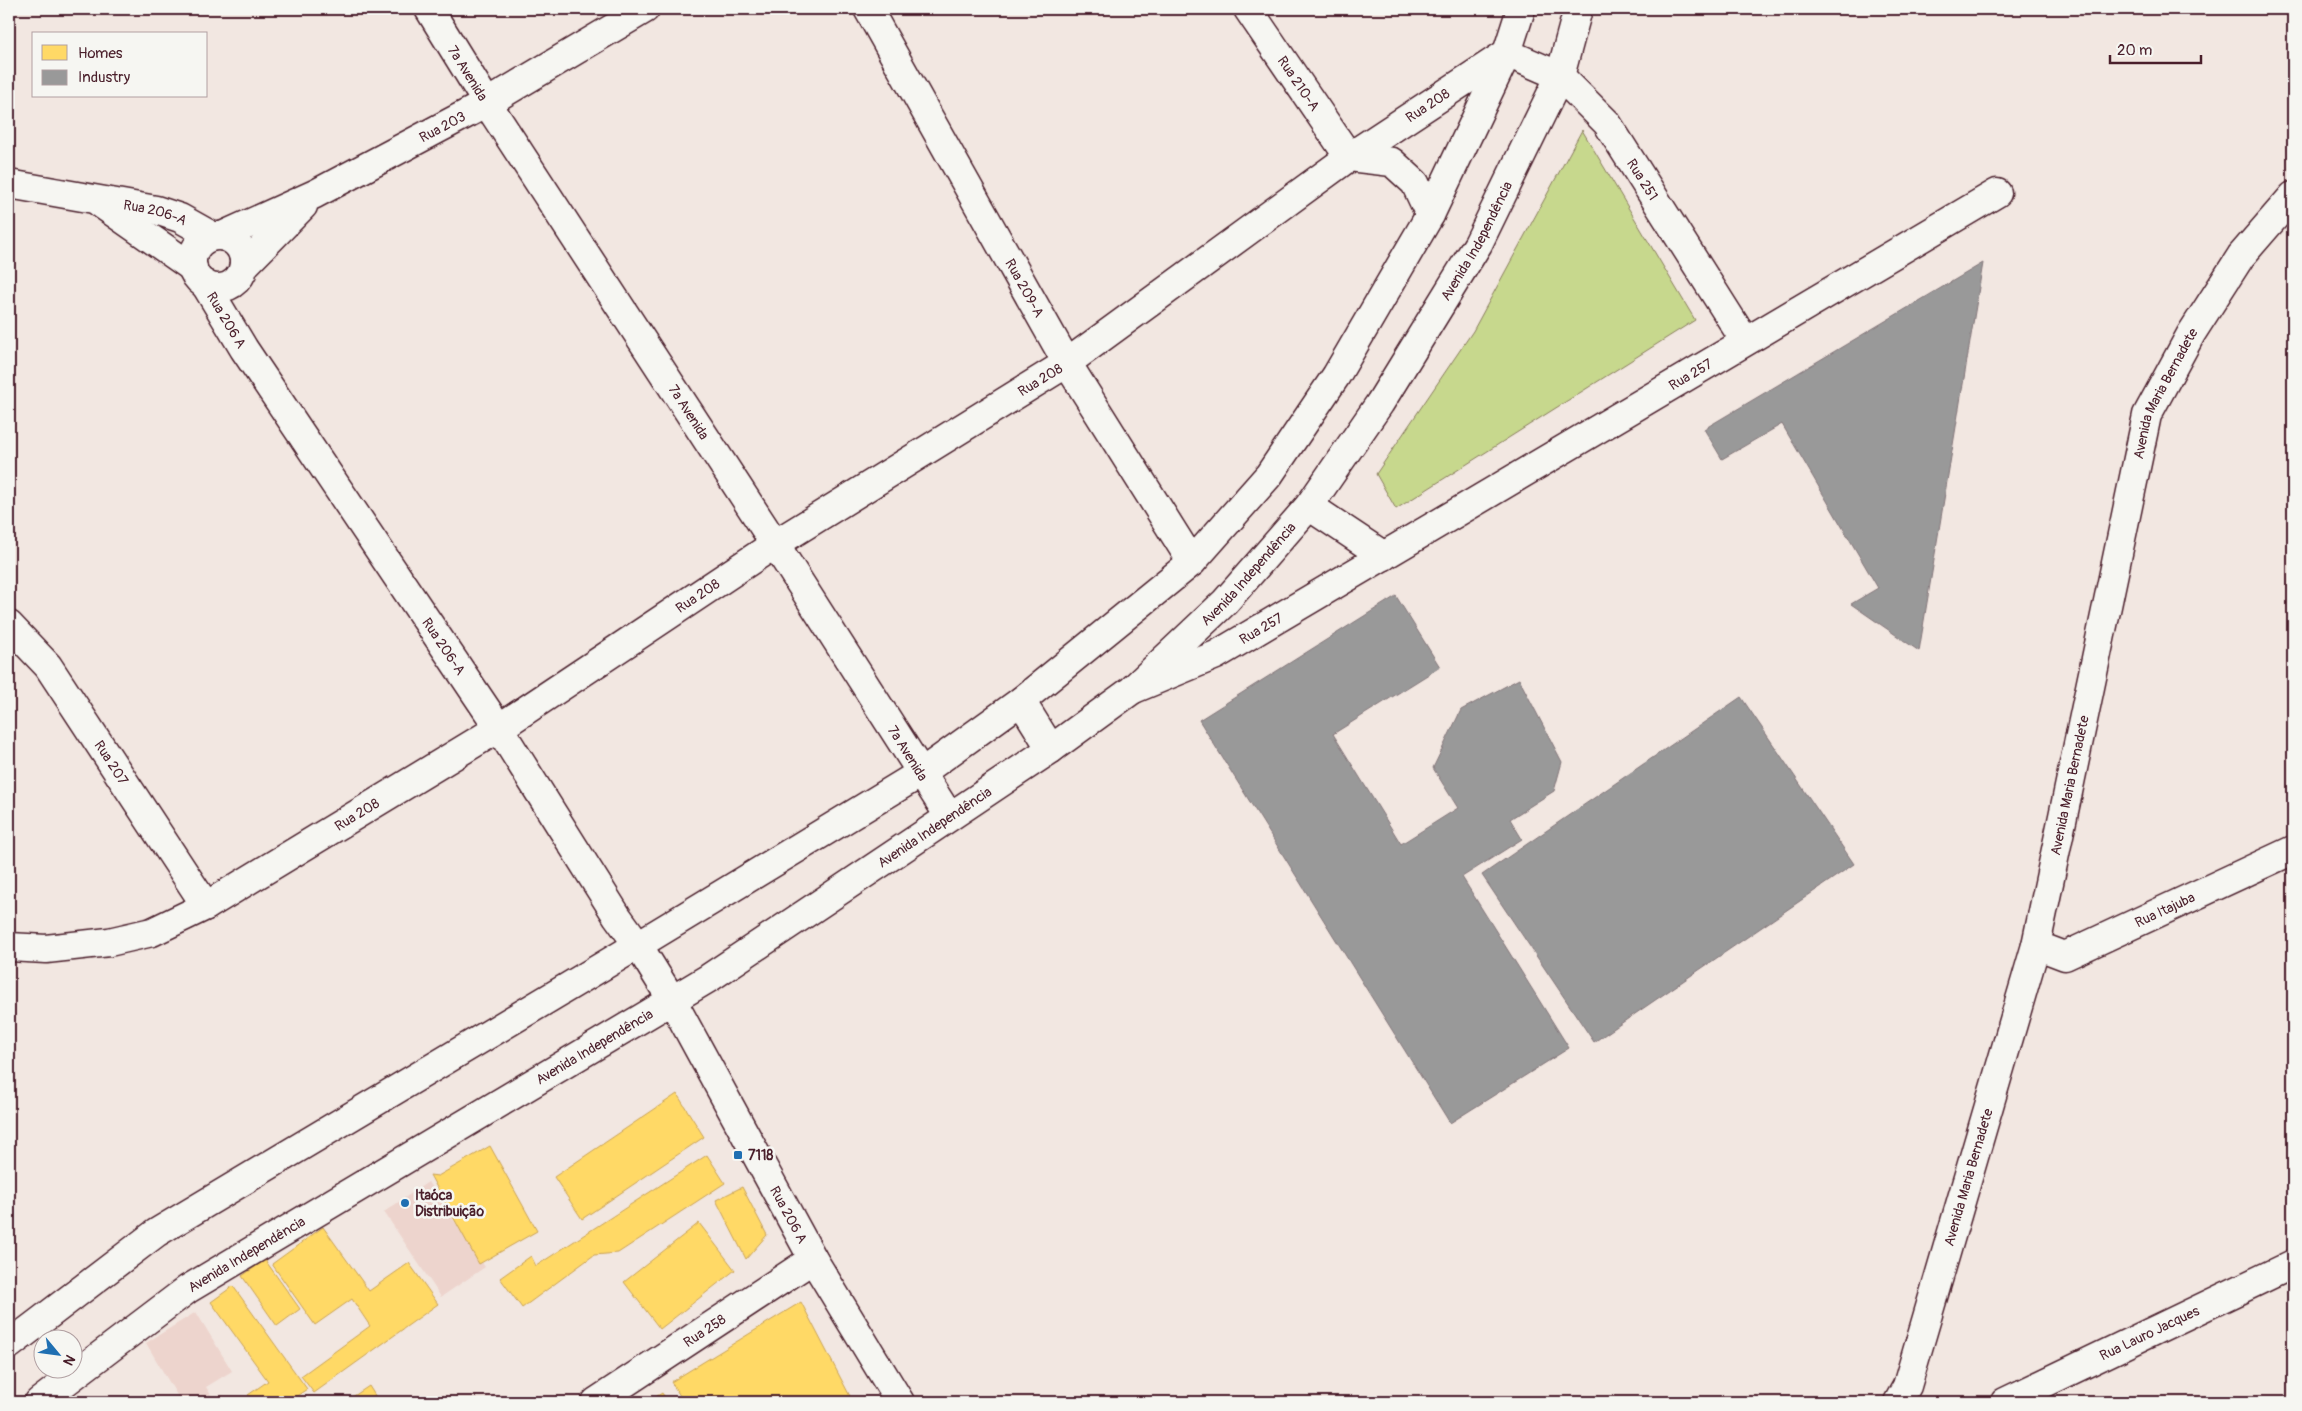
<svg xmlns="http://www.w3.org/2000/svg" width="2302" height="1411" viewBox="0 0 2302 1411" font-family="Pangolin,sans-serif">
<rect width="100%" height="100%" fill="#f2e7e1"/>
<filter id="ink" filterUnits="userSpaceOnUse"><feTurbulence type="fractalNoise" baseFrequency=".02" numOctaves="2"/><feDisplacementMap in="SourceGraphic" scale="10" xChannelSelector="R" yChannelSelector="G"/><feConvolveMatrix kernelMatrix="1 2 1 2 8 2 1 2 1" color-interpolation-filters="sRGB"/></filter>
<g filter="url(#ink)">
<g fill="#edd4cd">
<path d="M428 1182 485 1267 441 1297 384 1212Z"/>
<path d="M196 1312 232 1371 206 1387 214 1400 213 1402H181L146 1343Z"/>
</g>
<path fill="#c7d88d" stroke="#887c5c" d="M1582 130 1695 320 1396 509 1376 474 1473 331Z"/>
<g fill="#ffd966" stroke="#c9a154">
<path d="M677 1094 704 1137 582 1219 554 1177Z"/>
<path d="M490 1146 537 1231 479 1264 430 1175 438 1176Z"/>
<path d="M707 1155 725 1183 618 1253 594 1255 522 1308 500 1278 531 1256 536 1266Z"/>
<path d="M742 1187 767 1235 746 1259 716 1200Z"/>
<path d="M699 1223 735 1270 660 1329 624 1282Z"/>
<path d="M323 1227 369 1291 409 1263 438 1304 314 1393 301 1376 370 1326 352 1299 315 1325 272 1264Z"/>
<path d="M265 1260 300 1309 277 1326 242 1276Z"/>
<path d="M233 1286 307 1389 288 1402H254L248 1395 268 1381 211 1302Z"/>
<path d="M801 1302 853 1402H684L671 1382Z"/>
<path d="M369 1386 379 1402H345Z"/>
<path d="M662 1393 668 1402H648Z"/>
</g>
<g fill="#999" stroke="#817478">
<path d="M1983 263 1919 651 1851 604 1878 588 1782 424 1722 459 1704 429Z"/>
<path d="M1396 596 1440 667 1333 734 1401 844 1458 808 1433 768 1461 710 1519 679 1562 762 1554 791 1510 819 1522 839 1462 877 1569 1048 1450 1123 1199 720Z"/>
<path d="M1741 697 1854 864 1594 1042 1482 875Z"/>
</g>
<g fill="none" stroke-linecap="round" stroke-linejoin="round">
<defs>
<g id="minor">
<path d="M429 9 487 103 775 544 949 816"/>
<path id="s1" d="M868 9 1067 363 1192 562"/>
<path id="s2" d="M1248 9 1349 157"/>
<path d="M1349 157 1392 162 1415 183 1430 215"/>
<path id="s3" d="M9 184 156 210 180 218 212 236"/>
<path d="M100 203 193 268"/>
<path id="s4" d="M222 236 315 194 487 103 645 9"/>
<circle cx="218" cy="262" r="26"/>
<path d="M244 266 303 206"/>
<path id="s5" d="M205 284 244 349 499 728 617 916 638 945"/>
<path d="M1309 506 1384 556"/>
<path id="s6" d="M9 625 48 666 206 906"/>
<path id="s7" d="M1134 689 1216 655 1997 193"/>
<path id="s8" d="M2036 945 2065 956 2293 850"/>
<path id="s9" d="M9 947 46 949 109 942 152 932 206 906 499 728 775 544 1067 363 1349 157 1507 53 1560 76 1607 123 1745 341"/>
<path id="s10" d="M596 1402 813 1259"/>
<path id="s11" d="M1898 1402 1907 1386 2036 945 2147 415 2191 334 2241 256 2293 196"/>
<path id="s12" d="M2005 1402 2293 1264"/>
</g>
<g id="major">
<path d="M1021 701 1051 749"/>
<path id="s13" d="M638 945 672 1000 813 1259 900 1402"/>
<path d="M9 1345 156 1233 638 945 921 773 1021 701 1192 562 1269 475 1336 376 1430 215 1507 53 1521 9"/>
<path id="s14" d="M39 1402 188 1289 709 978 1051 749 1132 690 1225 602 1309 506 1380 403 1478 244 1560 76 1578 9"/>
</g>
</defs>
<use href="#minor" stroke="#4a1f2b" stroke-width="31"/>
<use href="#major" stroke="#4a1f2b" stroke-width="31"/>
<use href="#minor" stroke="#f6f6f2" stroke-width="28"/>
<use href="#major" stroke="#f6f6f2" stroke-width="28"/>
</g>
</g>
<g fill="#1f6fb2" stroke="#f6f6f2" stroke-width="2">
<rect x="733" y="1150" width="10" height="10" rx="2.5"/>
<circle cx="405" cy="1203" r="5"/>
</g>
<g text-anchor="middle" stroke-width="5" stroke-linejoin="round" paint-order="stroke">
<g font-size="14" fill="#4a1f2b" stroke="#f6f6f2">
<text transform="translate(468 73) rotate(58)" y="5">7ª Avenida</text>
<text dy="5" stroke="none"><textPath href="#s2" startOffset="90">Rua 210-A</textPath></text>
<text dy="5" stroke="none"><textPath href="#s9" startOffset="1666">Rua 208</textPath></text>
<text dy="5" stroke="none"><textPath href="#s4" startOffset="246">Rua 203</textPath></text>
<text dy="5" stroke="none"><textPath href="#s9" startOffset="1952">Rua 251</textPath></text>
<text dy="5" stroke="none"><textPath href="#s3" startOffset="149">Rua 206-A</textPath></text>
<text dy="5" stroke="none"><textPath href="#s14" startOffset="1875">Avenida Independência</textPath></text>
<text dy="5" stroke="none"><textPath href="#s1" startOffset="320">Rua 209-A</textPath></text>
<text dy="5" stroke="none"><textPath href="#s5" startOffset="42">Rua 206 A</textPath></text>
<text dy="5" stroke="none"><textPath href="#s7" startOffset="640">Rua 257</textPath></text>
<text dy="5" stroke="none"><textPath href="#s9" startOffset="1191">Rua 208</textPath></text>
<text dy="5" stroke="none"><textPath href="#s11" startOffset="1046">Avenida Maria Bernadete</textPath></text>
<text transform="translate(689 412) rotate(57)" y="5">7ª Avenida</text>
<text dy="5" stroke="none"><textPath href="#s14" startOffset="1470">Avenida Independência</textPath></text>
<text dy="5" stroke="none"><textPath href="#s9" startOffset="786">Rua 208</textPath></text>
<text dy="5" stroke="none"><textPath href="#s7" startOffset="141">Rua 257</textPath></text>
<text dy="5" stroke="none"><textPath href="#s5" startOffset="434">Rua 206-A</textPath></text>
<text transform="translate(908 753) rotate(58)" y="5">7ª Avenida</text>
<text dy="5" stroke="none"><textPath href="#s6" startOffset="172">Rua 207</textPath></text>
<text dy="5" stroke="none"><textPath href="#s11" startOffset="641">Avenida Maria Bernadete</textPath></text>
<text dy="5" stroke="none"><textPath href="#s9" startOffset="381">Rua 208</textPath></text>
<text dy="5" stroke="none"><textPath href="#s14" startOffset="1065">Avenida Independência</textPath></text>
<text dy="5" stroke="none"><textPath href="#s8" startOffset="141">Rua Itajuba</textPath></text>
<text dy="5" stroke="none"><textPath href="#s14" startOffset="660">Avenida Independência</textPath></text>
<text dy="5" stroke="none"><textPath href="#s11" startOffset="236">Avenida Maria Bernadete</textPath></text>
<text dy="5" stroke="none"><textPath href="#s13" startOffset="309">Rua 206 A</textPath></text>
<text dy="5" stroke="none"><textPath href="#s14" startOffset="255">Avenida Independência</textPath></text>
<text dy="5" stroke="none"><textPath href="#s10" startOffset="130">Rua 258</textPath></text>
<text dy="5" stroke="none"><textPath href="#s12" startOffset="160">Rua Lauro Jacques</textPath></text>
</g>
<g font-size="14" font-weight="bold" fill="#4a1f2b" stroke="#f6f6f2" text-anchor="start">
<text x="748" y="1160">7118</text>
<text x="415" y="1200">Itaóca<tspan x="415" dy="16">Distribuição</tspan></text>
</g>
</g>
<rect width="2302" height="1411" fill="none" stroke="#f6f6f2" stroke-width="30"/>
<rect x="15" y="15" width="2272" height="1381" fill="none" stroke="#4a1f2b" stroke-width="2" filter="url(#ink)"/>
<rect x="32" y="32" width="175" height="65" fill="#f6f6f2" stroke="#b1a0a2"/>
<rect x="42" y="45" width="25" height="15" fill="#ffd966" stroke="#b1a0a2"/>
<text x="78" y="58" font-size="15" fill="#4a1f2b">Homes</text>
<rect x="42" y="70" width="25" height="15" fill="#999999" stroke="#b1a0a2"/>
<text x="78" y="82" font-size="15" fill="#4a1f2b">Industry</text>
<g transform="translate(58 1354) rotate(119)"><circle r="24" fill="#f6f6f2" stroke="#b1a0a2"/>
<path d="M0-4L9 19L0 12L-9 19Z" fill="#1f6fb2"/>
<text y="-8" font-size="14" font-weight="bold" text-anchor="middle" fill="#4a1f2b">N</text>
</g>
<path d="M2110 55v8h91v-8" fill="none" stroke="#4a1f2b" stroke-width="2.5"/>
<text x="2117" y="55" font-size="15" fill="#4a1f2b" stroke="#f6f6f2" stroke-width="4" paint-order="stroke">20 m</text>
</svg>
